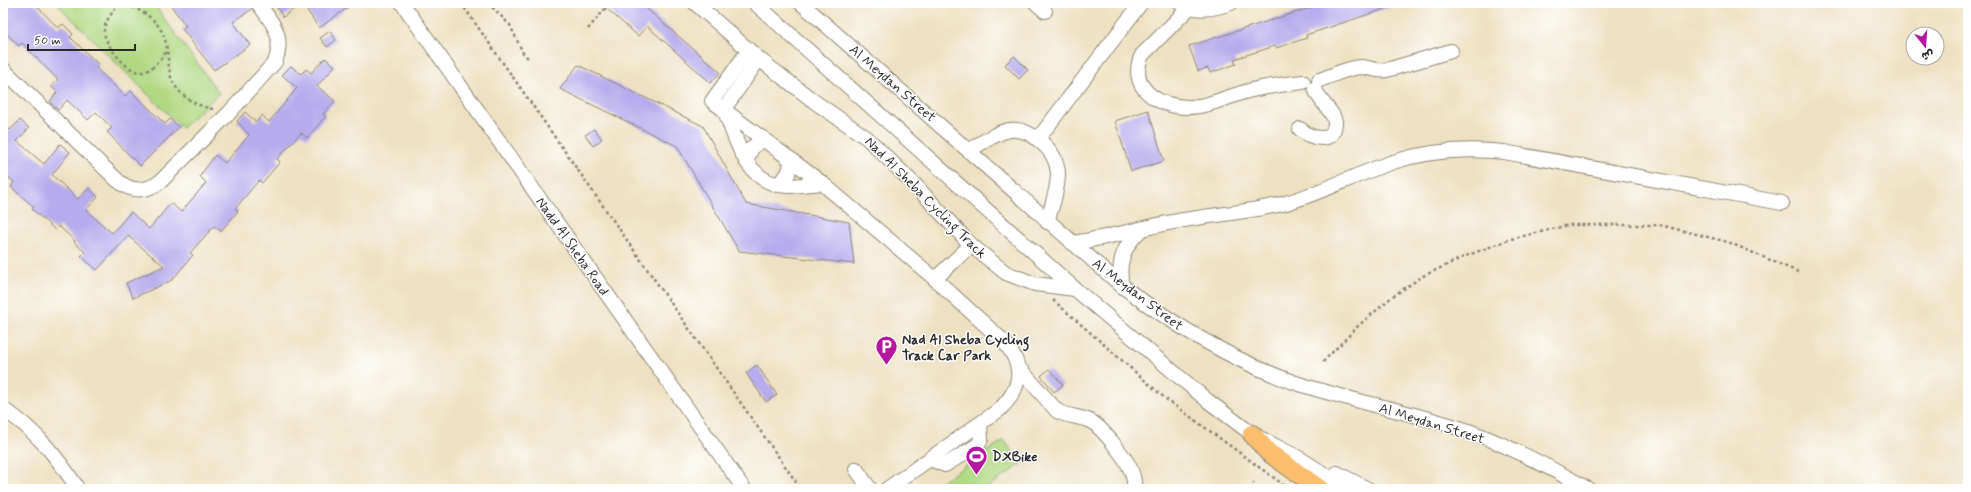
<svg xmlns="http://www.w3.org/2000/svg" width="1971" height="492" viewBox="0 0 1971 492" font-family="Mynerve,'Playpen Sans Arabic',sans-serif">
<rect width="100%" height="100%" fill="#fff"/>
<filter id="ink" filterUnits="userSpaceOnUse"><feTurbulence type="fractalNoise" baseFrequency=".025" numOctaves="2"/><feDisplacementMap in="SourceGraphic" scale="8" xChannelSelector="R" yChannelSelector="G"/><feConvolveMatrix kernelMatrix="1 2 1 2 8 2 1 2 1" color-interpolation-filters="sRGB"/></filter>
<filter id="wash" filterUnits="userSpaceOnUse"><feTurbulence type="fractalNoise" baseFrequency=".012" numOctaves="4" result="noise"/><feDisplacementMap in="SourceGraphic" scale="16" xChannelSelector="R" yChannelSelector="G"/><feGaussianBlur stdDeviation="0.9" result="paint"/><feColorMatrix in="noise" values="0 0 0 0 0 0 0 0 0 0 0 0 0 0 0 0 0 1.4 0 .05"/><feComposite in="paint" operator="in"/></filter>
<g filter="url(#wash)">
<rect width="100%" height="100%" fill="#ede1c1"/>
<g fill="#b1d983" stroke="#6e8257">
<path d="M56 3H153L219 93 182 128Z"/>
<path d="M1004 440 1022 464 985 489H931Z"/>
</g>
<g id="blocks">
<g fill="#b6abed">
<path d="M3 3H34L58 28 63 24 73 34 70 37 99 65 96 68 125 96 131 91 165 124 170 119 179 127 140 166 107 132 112 128 96 112 88 120 67 100 58 110 50 102 57 92 51 86 58 80 22 43 19 46 3 30Z"/>
<path d="M169 3H250L252 9 233 22 250 45 214 70 182 29 186 26Z"/>
<path d="M284 3H354L319 28 302 3 283 17 277 8Z"/>
<path d="M600 3H640L720 72 711 83 647 26 638 36Z"/>
<path d="M1311 3H1339L1340 6 1350 3H1396L1397 5 1306 35 1307 38 1276 48 1275 46 1234 59 1236 64 1210 73 1208 68 1198 71 1189 46 1313 7Z"/>
<path d="M330 31 336 40 327 47 320 38Z"/>
<path d="M1014 56 1028 70 1019 79 1005 65Z"/>
<path d="M325 58 335 66 317 86 335 101 323 114 326 116 307 138 301 133 277 159 280 162 262 183 259 180 235 209 238 211 221 231 214 226 190 253 193 255 172 280 133 298 126 283 164 266 128 236 97 270 81 256 85 252 74 242 75 241 59 226 55 230 32 209 34 207 11 187 14 182 3 173V124L10 130 20 120 29 128 17 141 44 164 60 144 70 152 52 175 78 199 89 188 98 197 86 210 112 233 131 212 149 229 171 203 181 212 206 183 200 176 215 155 225 163 249 135 237 121 245 112 256 122 262 115 269 122 297 88 282 75 291 66 301 74 306 69 311 73Z"/>
<path d="M578 65 703 126 746 204 849 222 854 264 739 251 677 146 560 89Z"/>
<path d="M1148 110 1164 161 1131 171 1115 121Z"/>
<path d="M594 129 602 139 593 146 585 135Z"/>
<path d="M757 365 777 395 766 402 746 373Z"/>
<path d="M1049 369 1063 385 1054 392 1041 376Z"/>
</g>
</g>
</g>
<g filter="url(#ink)">
<use href="#blocks" fill-opacity="0" stroke="#8c8676" stroke-width="1"/>
<g fill="none" stroke-linecap="round" stroke-linejoin="round">
<defs>
<g id="minor">
<path d="M402 3 744 489"/>
<path d="M695 3 759 59 815 102 867 138 915 185 971 245 1006 273 1035 284 1075 289"/>
<path d="M755 3 1075 289 1208 401 1252 434 1299 458 1347 489"/>
<path d="M801 3 1122 286C1174 325 1231 360 1293 382 1352 402 1415 412 1474 433 1514 448 1551 468 1588 489"/>
<path d="M1036 3 1045 11"/>
<path d="M1180 3C1197 12 1213 9 1231 3"/>
<path d="M1190 7 1142 55C1127 87 1158 107 1187 107 1209 107 1231 95 1252 90 1269 86 1286 84 1303 82"/>
<path d="M749 50 712 101 822 183 935 279 1003 341C1025 365 1023 387 999 410L887 489"/>
<path d="M759 59 724 109C737 141 746 185 788 186 799 186 811 184 822 183"/>
<path d="M3 69 117 180C132 193 146 192 161 181L230 112 275 62C285 35 273 24 258 3"/>
<path d="M1319 80C1332 76 1348 67 1362 67 1371 68 1378 72 1387 70L1451 51"/>
<path d="M1300 129C1311 139 1334 145 1335 123 1335 112 1319 103 1315 88"/>
<path d="M1038 139 1141 3"/>
<path d="M970 150C996 134 1014 118 1041 142 1051 150 1057 161 1058 173 1058 189 1052 206 1047 222"/>
<path d="M746 161 752 148 763 138"/>
<path d="M777 185 788 174 792 160"/>
<path d="M1072 243C1110 238 1147 226 1184 220 1219 214 1252 212 1286 203 1323 192 1357 174 1393 162 1430 150 1466 148 1504 152L1782 203"/>
<path d="M935 279 971 245"/>
<path d="M1122 286C1117 263 1124 244 1142 229"/>
<path d="M1019 368 1057 411C1068 417 1080 416 1090 421 1101 426 1125 457 1130 468 1133 475 1135 482 1134 489"/>
<path d="M3 409C35 429 58 458 78 489"/>
<path d="M930 459 945 465 978 445 981 439 980 424"/>
<path d="M856 469 870 489"/>
<path d="M1337 473 1368 489"/>
</g>
<path id="major" d="M1252 434 1268 452 1320 489"/>
</defs>
<use href="#minor" stroke="#8c8676" stroke-width="16"/>
<use href="#major" stroke="#8c8676" stroke-width="20"/>
<g stroke="#8c8676" stroke-width="2.5" stroke-dasharray="3 3" stroke-linecap="butt">
<path d="M119 3C114 11 105 20 104 30 103 43 128 74 142 72 153 71 161 58 167 51"/>
<path d="M121 3C136 8 150 14 159 27 169 41 167 58 170 74 175 94 195 106 213 109"/>
<path d="M461 3 801 489"/>
<path d="M488 3 510 25 523 53 529 59"/>
<path d="M588 29 610 3"/>
<path d="M1053 300 1166 399 1289 489"/>
<path d="M1323 362 1358 326 1393 296 1423 276 1466 256 1511 239 1569 225H1660L1728 242 1798 272"/>
<path d="M1252 489 1254 482"/>
</g>
<use href="#minor" stroke="#fff" stroke-width="14"/>
<use href="#major" stroke="#fabe6e" stroke-width="18"/>
</g>
</g>
<defs>
<symbol id="parking-pin" viewBox="-11 -11 22 30"><path d="M0 17L-7.5 6A9.5 9.5 0 1 1 7.5 6Z" fill="#b5179e" stroke="#fff"/><path d="M-3.5-5.5H1a3.5 3.5 0 0 1 0 7H-1V5.5H-3.5ZM-1-3.4V-.6H.8a1.4 1.4 0 0 0 0-2.8Z" fill="#fff"/></symbol>
<symbol id="stadium-pin" viewBox="-11 -11 22 30"><path d="M0 17L-7.5 6A9.5 9.5 0 1 1 7.5 6Z" fill="#b5179e" stroke="#fff"/><path d="M0-5a6.5 5 0 1 0 0 10a6.5 5 0 1 0 0-10ZM-3.5-1.8h7v3.6h-7Z" fill="#fff"/></symbol>
</defs>
<g fill-rule="evenodd">
<use href="#parking-pin" x="874" y="334" width="25" height="34"/>
<use href="#stadium-pin" x="964" y="444" width="25" height="34"/>
</g>
<g text-anchor="middle" stroke-width="3" stroke-linejoin="round" paint-order="stroke">
<g font-size="14" fill="#2b2b2b" stroke="#fff">
<text transform="translate(893 83) rotate(41)" y="5">Al Meydan Street</text>
<text transform="translate(926 197) rotate(45)" y="5">Nad Al Sheba Cycling Track</text>
<text transform="translate(573 246) rotate(55)" y="5">Nadd Al Sheba Road</text>
<text transform="translate(1138 294) rotate(37)" y="5">Al Meydan Street</text>
<text transform="translate(1432 423) rotate(17)" y="5">Al Meydan Street</text>
</g>
<g font-size="14" font-weight="bold" fill="#2b2b2b" stroke="#fff" text-anchor="start">
<text x="902" y="344">Nad Al Sheba Cycling<tspan x="902" dy="16">Track Car Park</tspan></text>
<text x="992" y="461">DXBike</text>
</g>
</g>
<rect width="1971" height="492" fill="none" stroke="#fff" stroke-width="16"/>
<g transform="translate(1925 46) rotate(163)"><circle r="19" fill="#ffffff" stroke="#aaaaaa"/>
<path d="M0-3L7 15L0 10L-7 15Z" fill="#b5179e"/>
<text y="-6" font-size="11" font-weight="bold" text-anchor="middle" fill="#2b2b2b">ش</text>
</g>
<path d="M28 44v6h107v-6" fill="none" stroke="#2b2b2b" stroke-width="2"/>
<text x="34" y="44" font-size="12" fill="#2b2b2b" stroke="#ffffff" stroke-width="3" paint-order="stroke">50 m</text>
</svg>
